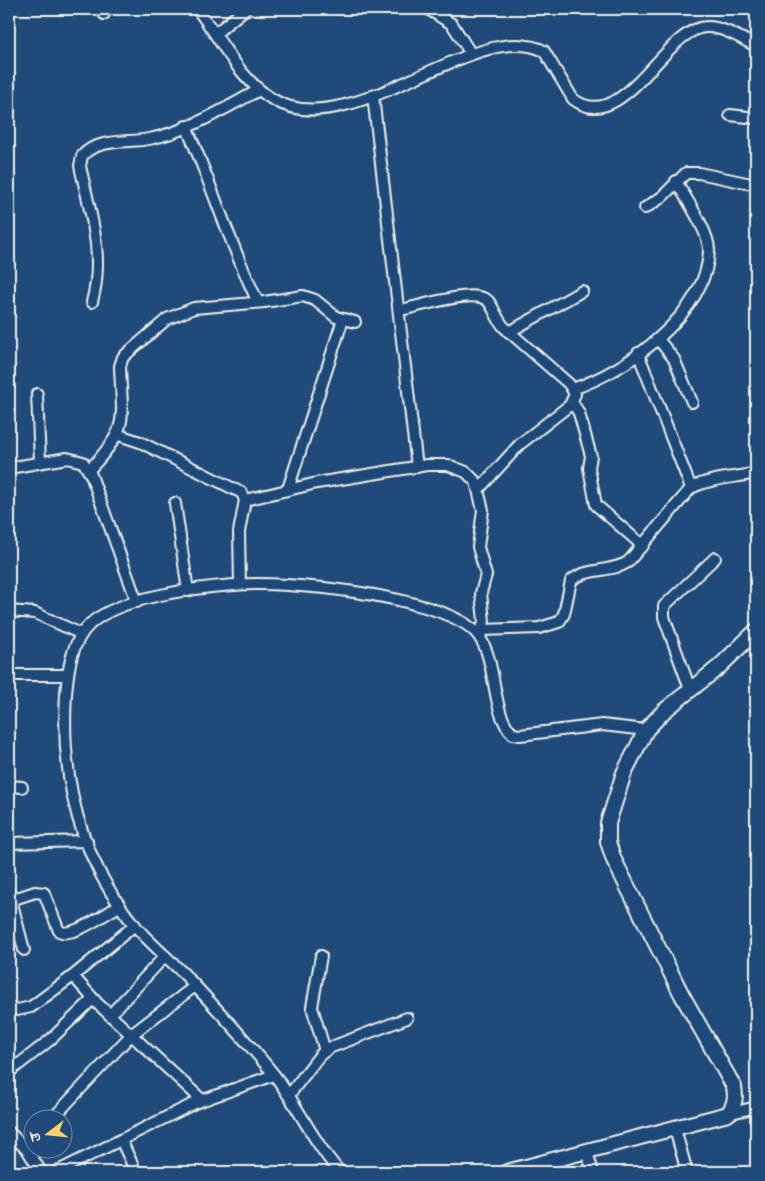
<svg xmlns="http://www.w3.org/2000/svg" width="765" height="1181" viewBox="0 0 765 1181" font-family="Kalam,'Playpen Sans Deva',sans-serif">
<rect width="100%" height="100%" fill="#1f4a7a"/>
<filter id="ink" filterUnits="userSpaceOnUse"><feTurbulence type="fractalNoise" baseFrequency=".02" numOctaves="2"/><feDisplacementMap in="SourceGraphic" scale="10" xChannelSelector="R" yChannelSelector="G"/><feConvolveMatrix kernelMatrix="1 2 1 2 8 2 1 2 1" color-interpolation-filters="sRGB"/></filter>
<g filter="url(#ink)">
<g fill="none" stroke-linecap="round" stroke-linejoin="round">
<defs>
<g id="street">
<path d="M197 9C221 39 238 78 272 99 349 147 475 16 544 51L573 99C623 137 665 28 706 27 722 26 742 39 756 46"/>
<path d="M428 9 452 24 471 54"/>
<path d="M104 14 106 9"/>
<path d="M216 33 245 9"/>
<path d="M373 96 417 467"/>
<path d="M730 115 756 118"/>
<path d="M186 126C212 185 230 245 258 302"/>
<path d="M645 208 662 197 686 173H699L756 185"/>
<path d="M92 302C105 255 90 212 80 166L82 156C97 138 129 143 149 139 187 132 225 108 259 90"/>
<path d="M399 310C417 308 477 286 489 302 495 310 497 320 505 328L569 384 575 394 570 405 520 444 479 489"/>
<path d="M509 332 582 291"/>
<path d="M658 339 674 359 692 402"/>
<path d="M638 353 691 488"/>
<path d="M572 389C626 372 709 312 709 249 708 230 686 199 676 181"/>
<path d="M37 394 40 462"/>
<path d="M572 402 579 413 591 456 589 468 596 505 643 546"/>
<path d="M119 435 140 442 242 493 245 500 239 532 240 584"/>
<path d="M9 468 67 458 83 462 91 475 137 602"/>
<path d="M89 470C130 427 122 422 120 366L123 357 167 319 194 308 264 302 303 296 315 300 336 317 355 322"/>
<path d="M288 489 343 319"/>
<path d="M245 500 317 483 427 465H448L466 472 476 482 483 510 478 547 486 575 481 593 484 621 480 638"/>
<path d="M175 503 188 591"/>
<path d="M9 611 35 613 81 634"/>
<path d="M483 630 539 628 559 622 564 614 571 581C586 567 611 573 628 562L691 488C710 478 735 478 756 473"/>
<path d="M9 675H68"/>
<path d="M690 689 664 617V606L715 558"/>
<path d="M9 786 22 787"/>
<path d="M9 843 87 841"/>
<path d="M9 892 24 950"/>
<path d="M11 900 35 892 44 893 59 931C72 939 106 913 119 906"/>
<path d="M321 956 312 1007 325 1051"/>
<path d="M73 976 98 1004 202 1100"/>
<path d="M9 1007 17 1010 31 1007 73 976 135 925"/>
<path d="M110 1015 165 956"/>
<path d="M9 1072 50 1040 93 999"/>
<path d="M289 1095 320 1055 329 1048 407 1018"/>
<path d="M728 1114 756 1107"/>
<path d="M53 1118 131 1035 195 986"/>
<path d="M675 1129 687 1172"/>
<path d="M9 1132 28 1151 41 1172"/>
<path d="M121 1140 136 1172"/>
<path d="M26 1148 32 1141"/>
<path d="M587 1152 593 1172"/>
<path d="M56 1172 195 1103 274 1075"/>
<path d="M340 1172C315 1145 298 1106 275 1076 248 1042 216 1008 186 976 165 955 139 934 122 909 77 846 61 771 66 694 68 670 71 642 90 624 120 597 194 588 234 585 287 580 429 595 471 628 500 650 488 712 513 734L520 735 602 725 646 730"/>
</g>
<path id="secondary" d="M507 1172 728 1114C735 1104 736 1098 734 1087L682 995 614 860 608 842V823L624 773 646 730 664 711 719 667 756 631"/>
</defs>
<use href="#street" stroke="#f4f1e8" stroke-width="14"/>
<use href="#secondary" stroke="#f4f1e8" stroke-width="18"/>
<use href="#street" stroke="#1f4a7a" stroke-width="10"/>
<use href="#secondary" stroke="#1f4a7a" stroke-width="14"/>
</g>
</g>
<rect width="765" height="1181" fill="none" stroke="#1f4a7a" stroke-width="30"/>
<rect x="15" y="15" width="735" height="1151" fill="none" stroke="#f4f1e8" stroke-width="2" filter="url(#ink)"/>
<g transform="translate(48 1134) rotate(254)"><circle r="24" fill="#1f4a7a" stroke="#748da6"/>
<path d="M0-4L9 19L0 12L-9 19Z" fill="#ffd166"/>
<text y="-8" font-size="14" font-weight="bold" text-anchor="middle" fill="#f4f1e8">उ</text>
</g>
</svg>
